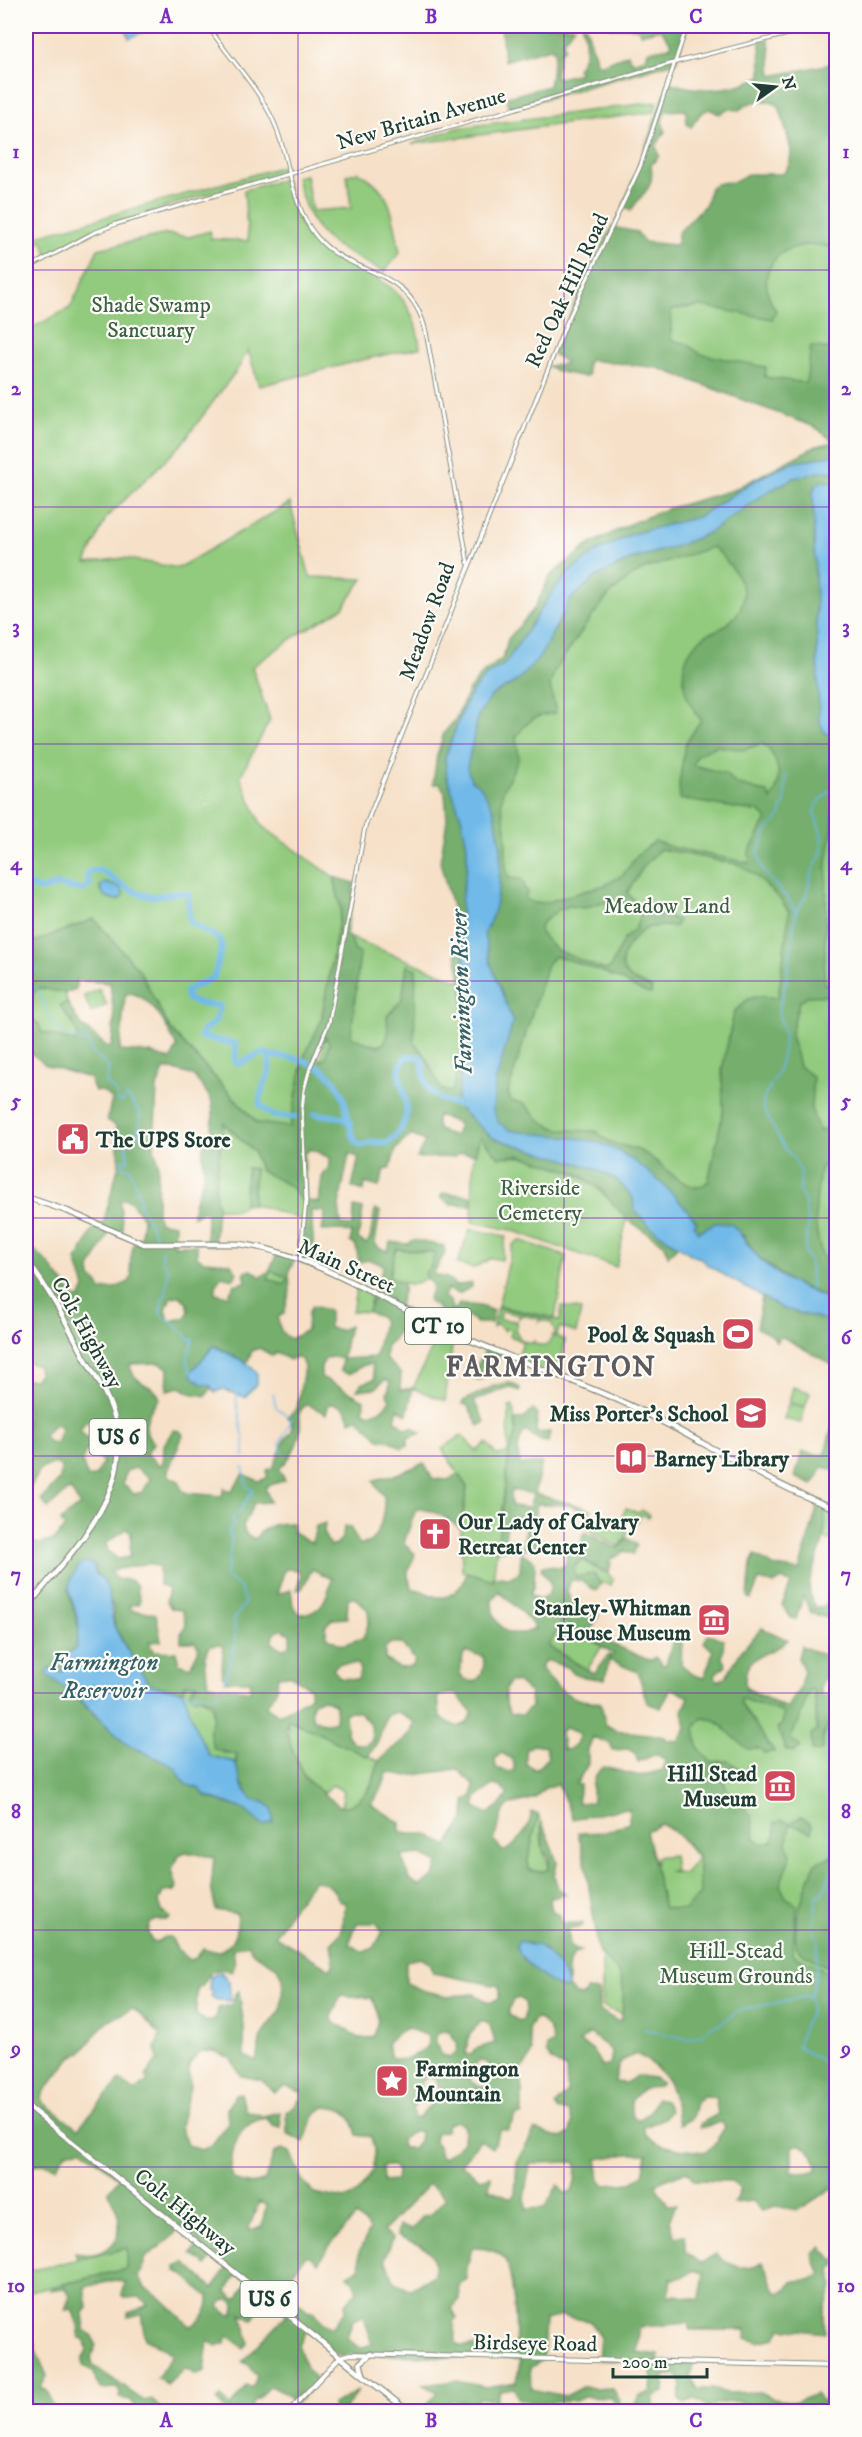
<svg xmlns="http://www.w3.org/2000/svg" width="862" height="2437" viewBox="0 0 862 2437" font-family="'IM FELL DW Pica',serif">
<rect width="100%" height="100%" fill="#fdfcf7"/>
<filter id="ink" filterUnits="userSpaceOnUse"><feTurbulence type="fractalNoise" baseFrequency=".0167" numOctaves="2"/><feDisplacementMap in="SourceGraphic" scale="12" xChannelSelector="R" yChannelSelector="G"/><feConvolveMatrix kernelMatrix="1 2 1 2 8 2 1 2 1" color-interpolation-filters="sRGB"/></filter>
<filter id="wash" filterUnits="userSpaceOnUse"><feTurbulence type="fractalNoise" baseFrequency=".008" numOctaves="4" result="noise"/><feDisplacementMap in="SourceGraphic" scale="24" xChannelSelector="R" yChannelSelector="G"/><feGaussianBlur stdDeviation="1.35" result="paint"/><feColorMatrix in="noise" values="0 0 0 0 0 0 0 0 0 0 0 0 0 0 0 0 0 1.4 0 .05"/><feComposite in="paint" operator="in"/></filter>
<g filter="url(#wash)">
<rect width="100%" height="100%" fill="#f6e0c7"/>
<g fill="#92ca7e" stroke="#588459" stroke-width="1.5" fill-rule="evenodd">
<path d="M836 79V443L815 427 659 368 594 359 640 267 797 173 777 96Z"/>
<path d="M657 102 654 112 412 144 456 128Z"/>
<path d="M284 166 286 171 115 222 47 255 43 241 26 246V225L27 236 31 238Z"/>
<path d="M358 172C394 190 393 218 400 253L384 272C330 243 312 241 296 177L306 175 312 211 351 208 347 175Z"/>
<path d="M285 179C290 195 294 214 303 228 338 285 410 258 420 348L374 357 259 386 248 350 239 367 181 445 106 518 86 563 124 558 178 568 290 503 310 577 363 579 343 608 297 635 252 667 270 720 240 777 262 826 334 877 341 910 321 1021 304 1057 290 1127 258 1123 170 1029 139 970 94 919 26 945V331L70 308 98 249 167 234 189 237 210 231 211 239 248 241 244 190ZM100 889 124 893V894L120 899C111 902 105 897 100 889Z"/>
<path d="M759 495 836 745V1298L809 1290H793L508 1130 464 758 552 619Z"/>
<path d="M346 936 468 984 467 1042 452 1095 314 1092Z"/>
<path d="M40 988 65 993 67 1002 61 1006 76 1028 78 1039 75 1042 41 1032 39 1024 27 1017 33 992Z"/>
<path d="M99 989 107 1005 91 1012 84 996Z"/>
<path d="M223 1123 254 1152 260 1170 291 1186 306 1206 305 1221 264 1207 252 1205 255 1169 247 1168 244 1204 237 1210 217 1208 215 1187Z"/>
<path d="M480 1136 499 1157C551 1152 595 1179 627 1219L616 1267 511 1230 472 1222 473 1162Z"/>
<path d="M470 1229 506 1236 502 1260 491 1258 474 1268 457 1264Z"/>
<path d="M519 1240 566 1256 555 1318 498 1306 513 1245Z"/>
<path d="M396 1249 436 1253 431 1266 424 1274 426 1278C412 1288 402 1284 389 1276Z"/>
<path d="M271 1271 287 1277 285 1285 268 1279Z"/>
<path d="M357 1285 372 1293 368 1312 352 1311Z"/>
<path d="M562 1306 581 1310 576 1333 560 1327 556 1337 565 1340 560 1376 517 1360 523 1342 510 1336 512 1330 506 1328 505 1331 497 1324 493 1327 497 1307 560 1321ZM502 1311 519 1315V1318L521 1315 539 1319V1322L541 1320 551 1322 555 1331 554 1336 551 1335 553 1337 545 1346 535 1344 534 1341 533 1343 522 1341 516 1332V1321L499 1319Z"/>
<path d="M439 1333 453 1339 445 1401 413 1388Z"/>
<path d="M793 1387 810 1392 805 1407 789 1402Z"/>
<path d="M788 1404 805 1408 801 1423 784 1419Z"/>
<path d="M513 1406 516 1432 509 1453 493 1580 462 1571 461 1529 467 1487 442 1449 462 1435 476 1451 487 1443 496 1455 508 1453 509 1407Z"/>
<path d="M825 1504 836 1509V1542L824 1538Z"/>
<path d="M626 1508 638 1513 642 1510 649 1515 648 1518 642 1514 637 1523 622 1517Z"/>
<path d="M599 1514 625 1527 628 1533 619 1547 589 1530 594 1517Z"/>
<path d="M581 1559 601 1572 605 1571 613 1579 610 1585 597 1581 594 1574 576 1577 573 1569Z"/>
<path d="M563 1621 602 1646 587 1670 548 1646Z"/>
<path d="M669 1676 743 1686 800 1715 809 1690H815L817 1721 836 1724V2144L635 2020 602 2006V1956L584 1850 647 1841 656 1865V1857L673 1855 675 1871 668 1872 685 1874 697 1858 663 1816 695 1727 713 1699Z"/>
<path d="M198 1683 189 1690C209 1701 220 1708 209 1731L222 1753 237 1755 235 1762 210 1756C199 1736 180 1707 184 1684Z"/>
<path d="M288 1719 379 1761C374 1780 365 1807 341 1807L344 1791 332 1785 324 1793C303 1784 284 1741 288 1719Z"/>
<path d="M538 1815C545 1827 539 1837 543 1850 545 1857 549 1860 549 1869L541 1872 529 1870 528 1860Z"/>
<path d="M127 2247 126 2269 26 2293V2272Z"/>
</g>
<g fill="#75ae6d" stroke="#4a7650" stroke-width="1.5" fill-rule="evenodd">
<path d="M501 26H575L563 41 565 48 560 52 555 76 560 78 580 73 577 69C588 53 587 44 582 26H586L597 63 600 65 628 54 632 62 646 58 648 51 670 47 671 43 661 29 640 34 639 29C629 24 617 31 607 26H687L676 62 508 109 507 97 549 86 555 51 550 48 504 61Z"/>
<path d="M769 39 772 76 836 63V249C792 233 746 263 776 311L772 319 701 306 671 310V340L685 343 701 354 766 367 765 377 806 383 811 346 836 350V454L788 464 757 479 698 517 632 534 596 552 571 571 552 593 505 664 487 675 463 709 445 758 447 777 462 820 467 845V867L462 893 460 928 466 967 468 1015 467 1049 460 1077 461 1110 493 1138 594 1168 618 1181 633 1198 635 1209 649 1226 677 1246 668 1256 665 1245 627 1219 596 1185 576 1173 520 1155 499 1157 480 1137 475 1154 461 1153 454 1157 417 1158 425 1141 411 1135 396 1149 390 1169 384 1170 379 1187 365 1183 364 1191 352 1187 359 1157 349 1154 339 1205 341 1225 353 1226 354 1207 363 1209 358 1239 366 1244 370 1239 375 1210 380 1211 375 1243 380 1249 388 1251 390 1242 408 1244 413 1240 444 1246 445 1253 433 1274 450 1279 455 1286 472 1283 471 1287 459 1294 447 1289 444 1297 450 1301 452 1309H456L459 1304 481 1306 493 1311 491 1323H477L467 1315 451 1312 443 1328 436 1325 440 1310 428 1301 433 1286 424 1274 431 1266 435 1253 396 1249 389 1276 402 1283 404 1288 399 1306 423 1318 418 1331 408 1334 398 1330 392 1342 387 1344 385 1358 401 1374 400 1390 413 1388 407 1415 398 1409 395 1419 406 1429 412 1427 421 1433 408 1438V1445L402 1448 391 1441 379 1439 358 1418 350 1421C348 1408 341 1404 329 1404L326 1414 309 1405 304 1406 299 1413C304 1434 294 1455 279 1469L285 1480 265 1487 270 1502 254 1503 243 1526 246 1534 255 1539C264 1525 276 1523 292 1523L293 1532 312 1543 316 1526 325 1523 324 1534 330 1546 336 1545 343 1537 344 1526 350 1527 359 1544 369 1543C381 1532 385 1512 384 1496L376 1486 374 1480 392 1476 424 1463 433 1479 448 1480 458 1474 467 1487 461 1529C449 1519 433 1508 416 1509L404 1543 415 1554C410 1571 403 1569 413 1589 421 1589 424 1592 431 1595 448 1603 463 1588 467 1572L493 1580 494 1576 509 1578 520 1572 521 1552 535 1562 534 1586 530 1595 541 1600 549 1593 551 1584 541 1570 542 1566 563 1567 567 1560 566 1550 581 1545 584 1532 616 1548H619L627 1538 637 1545 633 1554 625 1551 614 1558 612 1557 608 1563H611L609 1574 582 1559 573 1569 576 1577 594 1574 601 1584 596 1591 582 1581 571 1580 567 1591 571 1602 599 1614 591 1631 594 1636 646 1659 652 1660 655 1657 663 1665 666 1664 672 1644 676 1638 682 1640 681 1664 694 1675 704 1678 713 1651 704 1642 708 1635 724 1639 722 1658 726 1665 715 1674 717 1681 725 1678 742 1650 762 1628 788 1640C770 1658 739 1651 746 1690L780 1707H787L799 1690 804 1671 798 1658 801 1646 832 1658 820 1689 823 1696 829 1695 834 1689 836 1690V1725H829L823 1736V1749L819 1752 812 1751 811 1735 817 1731 814 1690H809L798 1724 794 1727 791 1740 801 1747 794 1752 786 1750 777 1728 782 1724 783 1713 741 1698V1704L774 1752 764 1753 759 1748 747 1749 715 1720 702 1718 695 1727 698 1747 711 1762 728 1761 743 1771 740 1773 732 1768H723L719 1772 728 1791 752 1816 755 1839 763 1844 772 1842 776 1834 775 1822 778 1823 781 1820 790 1823 801 1817 812 1825V1832L790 1824 787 1842 791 1855 780 1885 786 1897 797 1905 792 1954C816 1967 828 1964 836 1993V2186L798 2210 774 2206 762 2211 753 2201 734 2203 740 2189 730 2181 694 2180 687 2171 655 2184 668 2205H676L669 2220 675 2237 685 2235V2251L701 2263 716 2254C732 2267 744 2272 763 2262L776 2293 785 2291 794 2281 809 2280 821 2275 813 2254 821 2246 833 2260 836 2259V2265L831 2269 833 2285 824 2312 825 2333 781 2328 776 2338 758 2342 746 2338V2330H690L688 2323 640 2327 636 2352 659 2355 658 2361 694 2363 690 2376 698 2389H712L726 2393 761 2392 774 2399 796 2402 815 2394 824 2404 834 2354 836 2355C837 2367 832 2376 833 2388L836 2389V2405L830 2404 828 2411H823L817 2405 811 2410 785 2405 783 2408 779 2405 752 2408 738 2401 715 2404 708 2408 693 2399 685 2404 679 2399 682 2385 677 2375H665L664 2392 654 2396 652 2411H644L643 2408 635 2404 639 2396 651 2393 652 2377 648 2362 598 2360 600 2336 589 2321 561 2316 545 2320 543 2359 530 2368 531 2389 565 2396 582 2387 613 2389 620 2401 616 2405 612 2398 584 2397 575 2401 534 2403 518 2398 514 2388 500 2390 497 2400 479 2398 474 2411H467L462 2402 451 2400 441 2411H422L437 2392 423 2385 457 2381 486 2387 517 2382 520 2359 350 2354 340 2357 307 2330 298 2344 306 2368 318 2381 294 2405 286 2394 271 2386 253 2403 251 2411H227L217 2401 220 2397 231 2407 246 2386 253 2387 257 2376 249 2365 242 2362 287 2314 267 2297 252 2320 241 2314 249 2342 244 2348 228 2336 225 2343 216 2346 208 2341 204 2371 196 2375 185 2368 167 2385 157 2378 173 2354 145 2338 141 2314 128 2317V2313L148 2305 140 2297 125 2298 122 2294 126 2283 116 2280 85 2287 88 2308 83 2314 85 2330 93 2336 96 2345 91 2357 93 2365 144 2401 152 2399 162 2411 136 2410 131 2400 119 2398 120 2393 117 2388 101 2389 96 2382 94 2371 83 2366 82 2360 87 2351 85 2340 79 2337V2328L72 2309 65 2310 70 2296 65 2288 50 2290 53 2287 126 2269 127 2248 77 2260 75 2252C95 2260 121 2248 119 2223 119 2212 113 2201 108 2192L119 2178 81 2148 66 2152 56 2167 43 2164 26 2168V1538L38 1544 55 1540 65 1527 60 1521 80 1505 70 1489 48 1508 41 1500 60 1479 61 1466 54 1463 41 1469 30 1488 26 1484V1379H34L39 1374 38 1366 26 1362V1242L49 1264 75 1298 80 1299 85 1288 76 1260C86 1248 87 1235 97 1224H103L119 1164 116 1126 107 1120 112 1099 102 1091H95L89 1078 46 1065 26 1049 27 1017 39 1024 41 1032 75 1042 78 1039 76 1028 60 1006 67 1002 80 1024 109 1048 112 1045 114 1017 110 983 76 980V989L65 993 40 988 33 992 28 1010 26 1009V945L94 919 139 970 170 1029 257 1123 290 1127 304 1057 321 1021 341 910 334 877 355 883 346 935 352 941 354 950 360 953 351 1037 377 1046 383 1044 388 1035 387 1016 402 999 407 965 416 969 414 1043 425 1055 441 1089 450 1092 453 1089 461 1060 464 1027 463 989 456 953 454 913 440 862 447 820 445 793 440 784H433L437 755 444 733 455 720 469 690 484 672 503 658 508 639 534 609 550 576 589 545 634 522 667 509 733 490 816 446 835 442 815 427 659 368 590 360 587 363 588 375 585 377 556 371 548 366 565 364 564 361 553 354 589 271 612 227 637 232 644 242 674 245 678 242V233L706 204 710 188 717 183 733 182 748 174H783C800 156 785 128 779 106 766 97 750 101 739 110L728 109 719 114 709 109 701 113 691 127 687 124 686 110 665 111 662 121 665 131 656 146 659 156 651 165C655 191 642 191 631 211L623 207 669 82C697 93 735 91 761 76L760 41ZM130 993C153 997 167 1028 177 1047L171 1060 150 1053 120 1051 125 995ZM325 1036 329 1043 326 1057 322 1061 315 1057ZM171 1069 194 1076C199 1084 211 1095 212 1104 214 1116 213 1140 203 1146 201 1158 206 1167 203 1179 199 1193 192 1202 193 1217L202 1211 207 1213 206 1245H214L217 1208 215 1187 224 1123 254 1152 260 1170 290 1186 306 1206 300 1262 314 1267 318 1254 314 1250 311 1211H324L325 1214 322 1231 339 1230 352 1233 350 1242 356 1246 359 1262 369 1260 384 1265 368 1312 380 1317 383 1323 375 1357 342 1359 349 1326 340 1330 329 1328V1310L312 1306 308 1314 307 1330 291 1339C281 1334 279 1328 278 1317L284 1314 290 1291 289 1271 295 1259 277 1254 269 1271 261 1277 252 1270 244 1272 246 1282 234 1285 228 1296 215 1293 216 1285 221 1276 234 1279 237 1272 230 1263 204 1261 197 1257V1245H174L175 1224 159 1222 157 1216 158 1162 154 1148 157 1087 164 1070ZM438 1115 459 1124 455 1136 438 1130 436 1120ZM311 1149 330 1158V1165L322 1177 319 1202 306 1201 304 1154ZM126 1199 131 1202 143 1218 140 1243 134 1242C132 1253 128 1265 132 1276L129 1282 113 1289 101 1290 97 1282 91 1278 90 1269 110 1231 122 1236C124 1223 120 1213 120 1200ZM271 1271 287 1277 285 1284 268 1279ZM180 1296 187 1303 189 1311 185 1318 169 1321 166 1309 171 1297ZM216 1346 247 1363 252 1351 259 1348 273 1356 276 1353 290 1360 295 1357 301 1359 304 1367 297 1409 287 1417 292 1420V1431L285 1439 273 1468 267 1470V1478L259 1481 243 1474 231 1492 224 1488 222 1496 187 1493 181 1489 179 1481 170 1477 168 1471 183 1435 180 1431 173 1430 164 1445 163 1463 159 1465 146 1453 154 1443C139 1430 148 1410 160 1398 154 1382 133 1387 130 1364L160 1363 168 1368 167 1390 180 1387 190 1393 206 1396 212 1387 192 1376V1371L212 1347ZM333 1357 342 1359 340 1371 349 1374 364 1365 372 1364 375 1379 361 1384 357 1390 376 1388 384 1380 391 1381 387 1394 390 1400 382 1409 370 1414 363 1411 364 1400 321 1377V1366L326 1358ZM96 1419 101 1424 98 1435 91 1442 80 1431 84 1423ZM55 1424 62 1427 56 1443 47 1441 44 1435ZM86 1450 94 1452 103 1462 96 1476 88 1478 82 1462ZM136 1468 150 1478 143 1492 134 1494 123 1484 126 1471ZM127 1529 131 1533 130 1557 118 1559 108 1551 106 1543ZM148 1563 159 1567V1585L169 1589 166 1601 172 1609 182 1610 186 1624 181 1634V1642H195L199 1649 190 1667 179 1663 176 1652 153 1651 149 1642 161 1641 156 1614 131 1610 129 1605 138 1604 140 1600 136 1584 129 1580 116 1579 110 1571ZM95 1567 96 1574 100 1576 113 1607 115 1627 143 1677 152 1685 183 1691 184 1684H197L189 1694 194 1698 200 1696C225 1706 209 1718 210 1734 210 1739 213 1744 214 1749L237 1755C234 1773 241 1785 253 1800L266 1803 264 1826 243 1809 205 1796 200 1789 185 1784 175 1767 125 1743 53 1677 63 1673 65 1656 76 1648 79 1629 68 1590ZM285 1569 298 1570 301 1575 296 1590 302 1589 312 1569 332 1579C327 1597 322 1615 300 1614L293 1606 291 1590 277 1594ZM499 1591C508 1600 531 1619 535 1629L524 1633H508C496 1623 492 1616 492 1600ZM348 1598H355L368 1610 369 1622 363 1638 341 1645 327 1637 325 1626 333 1619 347 1618ZM563 1621 614 1654 610 1658V1655H608L594 1674 548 1646ZM281 1629 290 1634V1645L282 1649 271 1642 276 1632ZM391 1643H401L415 1660 413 1666 399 1668 385 1659V1648ZM218 1644 223 1647 222 1675 227 1681H251L250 1691 208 1684 205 1656 209 1647ZM466 1652 483 1656C485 1666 484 1676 474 1682L465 1680 460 1674 463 1655ZM546 1660 569 1668 573 1673 587 1678 605 1679 609 1660 638 1672 647 1703 661 1708 671 1688 689 1697 683 1711 686 1728 678 1741 667 1740 664 1736 615 1730 605 1724 601 1703C595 1701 588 1702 582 1700 564 1696 551 1681 540 1667ZM339 1663 357 1664 360 1670 358 1679 340 1678 333 1669ZM290 1675 310 1688V1697L279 1715 266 1706 276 1691 278 1676ZM509 1682H517L530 1693 531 1707 522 1715 511 1714C503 1701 503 1695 509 1682ZM448 1694H456L472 1712 467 1723 458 1727 440 1718 438 1696ZM323 1699 336 1705 335 1721C320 1728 304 1716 315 1701ZM350 1711 359 1712 371 1725 372 1740 365 1745 353 1743 347 1734 345 1714ZM394 1713 401 1714 414 1722C411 1742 392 1746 380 1760 376 1766 376 1776 373 1783 368 1794 353 1807 341 1807L305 1779 285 1731 288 1719 368 1757 379 1739 387 1715ZM566 1728 580 1734 576 1744 568 1750 563 1749 561 1731ZM593 1737 611 1744 612 1750 628 1749 635 1753 638 1762 656 1754 666 1760 663 1770 640 1776 604 1767C591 1776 591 1787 593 1802L577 1803 580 1785 576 1784 588 1764V1749ZM533 1745 546 1747 548 1757 536 1770 526 1764V1750ZM501 1753C510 1757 515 1759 514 1770L509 1772 496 1768 495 1759ZM457 1769 474 1785 472 1796 465 1801V1818L447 1846 427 1834H407L400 1831V1823L371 1804 382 1788 388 1772 408 1776ZM558 1784 573 1819 623 1809 629 1810V1823L606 1832 578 1833 585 1861 599 1954C629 1977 623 1984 622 2019L617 2021 599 2010V1991L586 1990 584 1996 576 1995 568 1988 564 1990 549 1980 523 1959 524 1942 544 1949 568 1984C568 1972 566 1955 580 1951L571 1948 567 1929 582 1926 583 1923H562L559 1914 553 1913 550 1902 551 1898 566 1894 558 1888 554 1876 557 1862 542 1822 543 1851 549 1857V1869L541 1872 529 1870 528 1860 538 1815 532 1812C528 1831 520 1843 503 1852L494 1840 502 1814 509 1805 535 1798 545 1788ZM493 1785 501 1787 508 1795 499 1806 488 1814 475 1807 476 1798ZM661 1824C676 1831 686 1843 698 1855L700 1894 684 1910 664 1908 646 1831ZM185 1852 214 1857 211 1888 216 1910 237 1914C239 1930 234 1945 218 1952L203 1948 196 1958 190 1960 177 1949 171 1937H165L157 1942 151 1940 148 1932 150 1924 156 1920H169L170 1917 162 1911 159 1902 163 1892 175 1891 177 1887 172 1870 179 1855ZM420 1854 438 1863 434 1876 420 1886 409 1879 402 1856ZM314 1881C329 1882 334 1889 340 1902H346L341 1933 331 1943 334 1963 330 1969 275 1936 292 1908ZM357 1923H377L382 1933 374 1948 363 1952 349 1944ZM247 1944 253 1953 277 1967 283 1981 281 2010 261 2036 256 2061 244 2056V2027L239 1991 235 1993 233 2004 218 2008 216 2018 207 2022 196 2015 197 1989 203 1985 211 1972 223 1969 232 1972 235 1965 233 1948ZM421 1958 431 1964 433 1973 499 1986V1998L490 2003 474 1994 447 1996 422 1990 406 1983V1961ZM341 1995 371 1998C380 2009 379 2022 374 2036 352 2044 354 2028 335 2024L331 2017ZM519 1998 525 2002 526 2011 523 2019 519 2021 509 2015V2008L513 2000ZM131 2009 138 2012 160 2035 155 2049 158 2059 146 2076 148 2080 136 2091 120 2080 78 2128 45 2104 42 2098 44 2092 71 2057 81 2053 104 2024ZM539 2019C549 2026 551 2031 553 2043L547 2047 546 2053 552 2061 566 2069 567 2093 555 2105 558 2110 569 2112 572 2123 570 2133 562 2138 535 2130 517 2160 515 2195 511 2198 489 2189 491 2176 480 2179 461 2164 480 2140 492 2148 500 2130H508L516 2115H522V2083L517 2072C540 2053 530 2052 529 2027L534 2020ZM481 2020 490 2025 495 2043 475 2049 471 2054H466L468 2038ZM406 2028 429 2036 427 2047C415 2055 406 2063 391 2058L387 2043 396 2034ZM448 2030 458 2044 456 2053 450 2057 442 2055 435 2043 437 2033ZM590 2033C597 2041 606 2043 612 2052L610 2065 602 2067 592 2049 579 2042ZM214 2051 230 2058 241 2076 261 2080 275 2092 285 2086 301 2092 302 2096 296 2105 286 2112 287 2133 304 2142 314 2116 324 2107C347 2108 352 2115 357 2135L371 2137 374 2149V2169L358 2193 345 2199 314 2193 303 2182 290 2152 283 2149 274 2153 265 2180C252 2185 242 2186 231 2177 230 2151 237 2122 266 2118L273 2125 281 2127 280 2112 263 2116 245 2110 241 2093 235 2094 227 2109 228 2123 211 2146 201 2150 187 2145 180 2126 190 2087 189 2064 201 2052ZM637 2054C671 2074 672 2087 679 2125L692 2118 696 2103 703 2096 715 2097 718 2114 700 2124V2128L722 2122 725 2127 715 2143 706 2152C688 2151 648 2148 643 2128L664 2118 670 2111 665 2100 656 2098 650 2112 640 2119 633 2118 631 2101 643 2089 659 2086 661 2083 654 2078 636 2076 626 2083 615 2082C617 2065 620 2059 637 2054ZM480 2061 487 2062 493 2070 487 2084 482 2088 470 2081 475 2065ZM427 2077 436 2079 441 2094C435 2104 426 2106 420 2117L414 2119 412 2109 420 2096 421 2083ZM457 2121 464 2127 463 2142 444 2158 440 2156 438 2146 434 2141 436 2132 446 2131 448 2124ZM414 2130 420 2132 419 2141 413 2148H402L401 2140ZM799 2144C811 2149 817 2157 817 2170L806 2173 792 2171V2147ZM628 2154H647L643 2175 631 2183 605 2185 600 2179 597 2159ZM576 2162 575 2182 572 2192 565 2194 558 2184 545 2208 526 2209 525 2194 530 2163ZM386 2166H393L397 2171 396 2180 383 2181 382 2168ZM429 2184 446 2198 430 2215 423 2216 412 2230 399 2226 397 2235C420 2248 437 2243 434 2275L409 2290 394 2281 385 2259 393 2238 383 2231ZM259 2202 266 2205 262 2227 248 2230ZM356 2216 370 2229 359 2252 360 2268 347 2276 352 2279 357 2291 345 2304 346 2310 332 2328 323 2323 315 2312 307 2310 288 2293 287 2282 305 2256H310L318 2263 330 2245ZM179 2226 200 2243 191 2254 207 2265 215 2255 228 2266 213 2288 185 2263 176 2267V2271C191 2276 195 2290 209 2296 210 2309 203 2322 190 2326L160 2297 145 2288 138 2275 143 2271 144 2259 173 2236ZM472 2248C482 2248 495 2249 503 2257 513 2266 517 2331 515 2346H460L455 2341 456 2334 453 2321 457 2318 452 2308 460 2299 459 2284 467 2279 466 2271ZM692 2270 704 2273 700 2300 676 2295 668 2297 671 2279 683 2277ZM237 2274 247 2282 237 2299 226 2292ZM231 2300 235 2304 234 2314 229 2315 219 2307 222 2301ZM363 2315 373 2344 360 2348 347 2339 352 2321Z"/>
<path d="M823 471 836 472V489L833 483 817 484 813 491 819 719 824 732 836 739V808L833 809 834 820 827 862 824 984 836 986V995L808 996 799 1002 791 1034 799 1066 813 1077 811 1108 819 1131 836 1125V1158L821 1166C815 1200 811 1234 827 1267L836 1270V1301L791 1282 756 1255 743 1235 715 1223 698 1232 694 1225 697 1222 531 1134 508 1130 497 1122 492 1107 493 1087 513 1022 490 962 484 934 493 914 481 787 471 780 467 768 478 715 492 695 517 681 555 630 571 599 596 577 632 559 680 545 710 532 769 491 794 478ZM713 547C737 570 762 600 723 627 718 631 711 631 706 635 674 657 679 693 701 720L685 744 679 784 680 799 760 812 767 819 749 852 750 863 671 847 655 841 638 854 623 875 605 885 544 903H533L525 898 528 891 524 888V883L521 879 509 878 506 867V828L501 804 503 791 519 758 516 737C528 720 535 715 556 713L550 685 555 670 588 622 609 595 633 575 647 568ZM762 743C780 757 783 781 771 800L768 793 736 784 726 774 693 765 697 755 716 746 744 750ZM660 849 740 865 755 875 781 900 789 912 778 998 760 996 748 999 734 1012 722 1070 723 1112 708 1182C703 1184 702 1188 696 1187 678 1184 661 1163 646 1154 627 1142 613 1150 596 1131 561 1130 547 1133 525 1104L511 1101 508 1093 547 964 555 956C576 962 597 969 617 978 630 983 637 992 651 994L652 989C645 985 632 981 627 975 613 960 634 933 648 928 657 924 667 928 676 926L678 920 661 915 654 909 659 904 651 903 645 909 643 907 635 929 624 939 610 968 605 970 556 950 540 933 541 924 558 910 569 906 584 908 599 903 611 904 632 912 636 902 627 893 644 866Z"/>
<path d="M247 1168 255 1169 252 1205 244 1204Z"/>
<path d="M446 1193 472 1196V1205L450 1204 441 1198 442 1194Z"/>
<path d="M762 1296 781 1308 836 1323V1367L781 1336 776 1342 773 1336 757 1328Z"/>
<path d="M485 1347 501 1353 495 1369 478 1381 473 1377C474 1366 484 1359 485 1347Z"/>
<path d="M510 1383 520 1388V1391L509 1387 474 1401 485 1422 479 1426 467 1405 462 1404 463 1401 496 1385Z"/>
<path d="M533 1409 537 1415 536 1433 550 1432 548 1442 541 1441 525 1431C518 1440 516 1455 521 1465L542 1463 534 1493C554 1501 572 1502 592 1510L589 1513 569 1505 537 1504 531 1530 532 1540H542C530 1554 513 1548 497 1550L509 1453 516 1433 515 1420 525 1418ZM512 1490 533 1494 529 1508 512 1506 510 1499ZM528 1517 522 1549 504 1546 507 1522 512 1518Z"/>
<path d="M836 1414V1470L823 1467 813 1485 795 1477 802 1452 824 1455Z"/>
<path d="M819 1502 825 1504C825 1515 826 1527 824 1537 820 1562 798 1585 817 1608L826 1605 832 1582 836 1585V1620L811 1613 803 1596 796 1620 792 1619 782 1605 791 1584 782 1579 774 1584 759 1580 751 1599 748 1597 751 1563 755 1555 773 1566 799 1571Z"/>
<path d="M836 1854V1979L830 1968 800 1952C786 1936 808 1881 815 1863Z"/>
<path d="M26 2307H28L31 2314 29 2318 33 2329 31 2342H35L37 2353 47 2376 41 2387C55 2394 48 2402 55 2411H46L44 2405 31 2408C26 2398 27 2391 32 2382L26 2378 28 2364 26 2354 28 2352 26 2344Z"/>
<path d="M358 2391 344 2411 333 2410V2405Z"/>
</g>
<g fill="#70b9e8" stroke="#487b8e" stroke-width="1.5">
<path d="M125 26H153V28L129 38Z"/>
<path d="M836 454V472L823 471 794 478 769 491 710 532 680 545 632 559 596 577 571 599 539 658 517 681 492 695 478 715 467 768 471 780 481 787 494 811 501 847 499 887 493 914 484 934 490 962 513 1022 495 1084 493 1110 498 1122 509 1130C536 1135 565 1135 592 1141 631 1150 673 1191 697 1222L694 1225 698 1232 715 1223 731 1224C741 1233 746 1243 755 1253 774 1277 808 1292 836 1301V1323L781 1308 707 1265 703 1259 692 1255 649 1226 634 1209 633 1198 618 1181 594 1168 493 1138 461 1110 457 1098 467 1049 468 1015 466 967 460 928 462 893 467 867V845L462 820 447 777 445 758 463 709 475 688 487 675 505 664 552 593 571 571 596 552 632 534 698 517 757 479 788 464Z"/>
<path d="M823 481 833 483 836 489V739L824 732 819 719 813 491 817 484Z"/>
<path d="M105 883 122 888 123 897 116 900 104 896 100 886Z"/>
<path d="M214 1346 247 1363 257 1373V1383L245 1397 222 1389 215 1393 210 1385 202 1384 192 1376V1371Z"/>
<path d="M84 1562 93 1564 96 1574C113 1583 109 1611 114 1625 116 1632 145 1681 151 1684 159 1689 173 1689 183 1691L197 1732 210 1756 235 1762 242 1786 253 1800 266 1803 272 1809 273 1822 264 1826 243 1809 205 1795 200 1789 185 1784 175 1767 125 1743 78 1698 46 1674 48 1668 63 1672 65 1656 76 1648C77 1642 79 1635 79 1629 78 1600 55 1588 84 1562Z"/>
<path d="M519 1940 529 1945 537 1944C548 1953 567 1972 568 1988 554 1990 520 1960 516 1946Z"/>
<path d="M221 1972 229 1982 231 2001 217 2000 211 1997 213 1991 209 1990 210 1977Z"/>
</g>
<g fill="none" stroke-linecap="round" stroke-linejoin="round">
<g stroke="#70b9e8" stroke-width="1.5">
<path d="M786 774 785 801 779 818 767 831 758 853 763 871 788 899 796 912 787 977 778 1012 784 1031 783 1052 777 1074 764 1097 763 1108 785 1149 794 1159 801 1173 800 1192 804 1199 808 1224 805 1250 811 1269V1290"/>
<path d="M796 912 806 896 811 874 822 852 821 833 814 812 818 803 835 786"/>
<path d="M26 957 33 961 35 971"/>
<path d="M36 988C52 1019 52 1036 87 1041L92 1052 109 1068 106 1083 116 1092 119 1102H123L125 1097H128L140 1113V1127L137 1129 140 1134 126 1141 128 1161 120 1160 123 1167 130 1168 140 1200 139 1207 143 1210 158 1241"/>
<path d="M161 1250 162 1259 168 1270 166 1295 162 1299 160 1313 186 1334 188 1339H193C190 1351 183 1364 193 1373"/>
<path d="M238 1393 236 1399 244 1440V1457"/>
<path d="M273 1394 276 1407 292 1419 280 1443 282 1453"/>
<path d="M224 1683 235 1644 234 1620 245 1603 240 1587 225 1577C230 1563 229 1551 232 1537L228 1532 234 1525 232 1518 240 1512 253 1490 247 1487 243 1467"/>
<path d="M184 1693 212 1695"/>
<path d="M215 1696 220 1692"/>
<path d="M817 1961 818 1941 813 1929 817 1896 822 1894 836 1862"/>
<path d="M817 1965 812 1993 809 1996C817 2012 798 2030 798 2047L836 2069"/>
<path d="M644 2029 688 2039 703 2034 709 2027 722 2023 737 2011 809 1996"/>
</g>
<g stroke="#70b9e8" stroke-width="6">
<path d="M26 884 40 890 58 885 83 890 90 885 87 877 89 872 100 870C116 879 131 894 150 896 163 898 176 889 188 894L190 922 219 939 222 947 214 977 186 991 187 999 201 1004 220 1006C217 1019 215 1025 203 1030L201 1037 236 1044 235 1061 239 1064 263 1052C270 1057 277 1056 286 1057 302 1059 321 1066 332 1078 352 1098 344 1135 361 1146L373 1142 388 1143C431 1108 381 1076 408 1056L421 1057C424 1064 423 1070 424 1077 428 1097 448 1104 466 1106"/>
<path d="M26 895V898"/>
<path d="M270 1056C272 1077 258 1089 260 1105L273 1116 295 1117"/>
<path d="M315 1114 342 1117 350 1123"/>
</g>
</g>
</g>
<g filter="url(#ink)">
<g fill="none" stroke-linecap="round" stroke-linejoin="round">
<defs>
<g id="tertiary">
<path d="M208 26C229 58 257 86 273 120 290 157 290 204 316 236 351 279 410 263 426 332L468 563"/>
<path d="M26 269 91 234 116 224 680 61 788 34 834 26"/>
<path d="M300 1260 306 1201 302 1110 304 1090 310 1068 329 1023 365 827 566 324 640 167 687 26"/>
</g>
<path id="secondary" d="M288 2412 340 2357 350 2354 836 2366"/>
<g id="trunk">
<path d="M26 1197 67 1211 144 1244H239C304 1251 377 1297 436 1325 499 1355 566 1376 629 1405 699 1438 764 1482 836 1509"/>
<path d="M26 1260C50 1290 67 1324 85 1358 96 1377 109 1397 115 1419 136 1494 67 1555 26 1609"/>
<path d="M26 2105 409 2412"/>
<path d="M363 2374 360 2363 371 2354"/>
</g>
</defs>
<use href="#tertiary" stroke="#8a8e7e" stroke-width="5"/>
<use href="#secondary" stroke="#8a8e7e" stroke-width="6"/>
<use href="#trunk" stroke="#8a8e7e" stroke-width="7"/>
<use href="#tertiary" stroke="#fff" stroke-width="3"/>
<use href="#secondary" stroke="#fff" stroke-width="4"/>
<use href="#trunk" stroke="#fff" stroke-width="4.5"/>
</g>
</g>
<path fill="none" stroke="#7b2cbf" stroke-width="1.5" stroke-opacity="0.55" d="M298 26V2412M564 26V2412M26 270H836M26 507H836M26 744H836M26 981H836M26 1218H836M26 1456H836M26 1693H836M26 1930H836M26 2167H836"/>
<defs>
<symbol id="civic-square" viewBox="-11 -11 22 22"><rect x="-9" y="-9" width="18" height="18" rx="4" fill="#d1495b" stroke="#fdfcf7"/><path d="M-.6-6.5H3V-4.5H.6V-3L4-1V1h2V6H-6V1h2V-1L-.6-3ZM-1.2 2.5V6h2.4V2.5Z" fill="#fff"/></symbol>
<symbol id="stadium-square" viewBox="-11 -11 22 22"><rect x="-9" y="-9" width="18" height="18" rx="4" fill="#d1495b" stroke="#fdfcf7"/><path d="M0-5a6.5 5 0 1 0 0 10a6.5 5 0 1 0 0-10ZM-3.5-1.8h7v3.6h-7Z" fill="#fff"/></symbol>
<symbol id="school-square" viewBox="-11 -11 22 22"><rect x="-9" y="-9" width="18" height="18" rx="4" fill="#d1495b" stroke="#fdfcf7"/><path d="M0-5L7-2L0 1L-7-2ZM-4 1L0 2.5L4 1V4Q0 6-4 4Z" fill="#fff"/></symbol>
<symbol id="library-square" viewBox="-11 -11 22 22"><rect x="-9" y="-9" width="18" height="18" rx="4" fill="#d1495b" stroke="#fdfcf7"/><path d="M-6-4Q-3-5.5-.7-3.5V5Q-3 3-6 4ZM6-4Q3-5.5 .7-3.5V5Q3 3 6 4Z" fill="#fff"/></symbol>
<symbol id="church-square" viewBox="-11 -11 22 22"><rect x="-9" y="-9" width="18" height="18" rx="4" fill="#d1495b" stroke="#fdfcf7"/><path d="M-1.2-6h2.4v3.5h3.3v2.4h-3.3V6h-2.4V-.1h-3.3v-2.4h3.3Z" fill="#fff"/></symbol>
<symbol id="museum-square" viewBox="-11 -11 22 22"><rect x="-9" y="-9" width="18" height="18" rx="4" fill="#d1495b" stroke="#fdfcf7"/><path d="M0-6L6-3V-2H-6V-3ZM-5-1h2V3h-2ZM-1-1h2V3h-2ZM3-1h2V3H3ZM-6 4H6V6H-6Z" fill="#fff"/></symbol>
<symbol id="sight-square" viewBox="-11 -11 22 22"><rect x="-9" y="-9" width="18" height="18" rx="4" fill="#d1495b" stroke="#fdfcf7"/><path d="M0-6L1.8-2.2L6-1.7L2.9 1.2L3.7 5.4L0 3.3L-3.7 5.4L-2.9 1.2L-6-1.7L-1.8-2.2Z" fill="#fff"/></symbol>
</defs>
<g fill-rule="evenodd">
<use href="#civic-square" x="54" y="1120" width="38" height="38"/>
<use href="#stadium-square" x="719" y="1315" width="38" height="38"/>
<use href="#school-square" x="732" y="1394" width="38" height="38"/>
<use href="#library-square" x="612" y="1439" width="38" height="38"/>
<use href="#church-square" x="416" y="1515" width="38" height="38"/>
<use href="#museum-square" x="695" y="1601" width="38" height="38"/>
<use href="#museum-square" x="761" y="1767" width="38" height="38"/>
<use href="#sight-square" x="373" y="2062" width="38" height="38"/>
</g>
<g text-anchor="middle" stroke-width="4.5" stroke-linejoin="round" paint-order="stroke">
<g fill="#fdfcf7" stroke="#62766e" stroke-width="1.5">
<rect x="405" y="1308" width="66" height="36" rx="4.5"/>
<rect x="89.5" y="1419" width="57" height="36" rx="4.5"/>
<rect x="240.5" y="2281" width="57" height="36" rx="4.5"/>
</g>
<g font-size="21" font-weight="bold" fill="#1f3d34">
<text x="438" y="1333">CT 10</text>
<text x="118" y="1444">US 6</text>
<text x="269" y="2306">US 6</text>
</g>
<g font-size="22" fill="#1f3d34" stroke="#fdfcf7">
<text transform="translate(421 118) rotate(-16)" y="8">New Britain Avenue</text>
<text transform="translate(566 290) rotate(-65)" y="8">Red Oak Hill Road</text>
<text transform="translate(426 621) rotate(-70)" y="8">Meadow Road</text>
<text transform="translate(347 1265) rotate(24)" y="8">Main Street</text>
<text transform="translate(88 1332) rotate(61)" y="8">Colt Highway</text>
<text transform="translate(186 2211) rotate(39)" y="8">Colt Highway</text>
<text transform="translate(535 2342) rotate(1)" y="8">Birdseye Road</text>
</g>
<g font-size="22" fill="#3c6046" stroke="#fdfcf7">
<text x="151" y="312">Shade Swamp<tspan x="151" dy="25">Sanctuary</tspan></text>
<text x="667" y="913">Meadow Land</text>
<text x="540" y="1195">Riverside<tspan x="540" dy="25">Cemetery</tspan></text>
<text x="736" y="1958">Hill-Stead<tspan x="736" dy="25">Museum Grounds</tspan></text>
</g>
<g font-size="22" font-weight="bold" fill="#1f3d34" stroke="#fdfcf7" text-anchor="start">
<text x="96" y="1147">The UPS Store</text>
<text x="715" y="1342" text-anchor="end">Pool &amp; Squash</text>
<text x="728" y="1421" text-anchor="end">Miss Porter's School</text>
<text x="654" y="1466">Barney Library</text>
<text x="458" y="1529">Our Lady of Calvary<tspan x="458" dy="25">Retreat Center</tspan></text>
<text x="691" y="1615" text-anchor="end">Stanley-Whitman<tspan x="691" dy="25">House Museum</tspan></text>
<text x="757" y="1781" text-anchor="end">Hill Stead<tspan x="757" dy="25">Museum</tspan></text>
<text x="415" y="2076">Farmington<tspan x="415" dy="25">Mountain</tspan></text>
</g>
<g font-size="24" font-style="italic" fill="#37626a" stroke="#fdfcf7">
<text transform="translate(461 992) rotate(-92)" y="8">Farmington River</text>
<text x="104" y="1670">Farmington<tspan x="104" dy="28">Reservoir</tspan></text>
</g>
<g font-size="28" font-weight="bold" letter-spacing="1.5" fill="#5d5a60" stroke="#fdfcf7">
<text x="551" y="1376">FARMINGTON</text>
</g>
</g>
<rect width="862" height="2437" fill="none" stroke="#fdfcf7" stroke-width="66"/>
<g transform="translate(775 87) rotate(75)" stroke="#fdfcf7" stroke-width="4.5" paint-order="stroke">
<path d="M0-4.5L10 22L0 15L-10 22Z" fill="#1f3d34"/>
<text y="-9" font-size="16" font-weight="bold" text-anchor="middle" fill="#1f3d34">N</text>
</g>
<path d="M613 2368v9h94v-9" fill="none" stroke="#1f3d34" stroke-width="3"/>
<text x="622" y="2368" font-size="18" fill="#1f3d34" stroke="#fdfcf7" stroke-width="4.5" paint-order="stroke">200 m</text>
<rect x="33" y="33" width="796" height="2371" fill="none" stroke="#7b2cbf" stroke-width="2"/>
<g font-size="20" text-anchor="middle" font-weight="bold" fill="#7b2cbf">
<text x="166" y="23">A</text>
<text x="431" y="23">B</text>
<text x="696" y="23">C</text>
<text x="16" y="158">1</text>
<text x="846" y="158">1</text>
<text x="16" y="395">2</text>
<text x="846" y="395">2</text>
<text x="16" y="633">3</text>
<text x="846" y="633">3</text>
<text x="16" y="870">4</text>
<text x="846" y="870">4</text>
<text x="16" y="1107">5</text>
<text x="846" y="1107">5</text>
<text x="16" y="1344">6</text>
<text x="846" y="1344">6</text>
<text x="16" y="1581">7</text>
<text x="846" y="1581">7</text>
<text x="16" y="1818">8</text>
<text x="846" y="1818">8</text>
<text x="16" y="2055">9</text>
<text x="846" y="2055">9</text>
<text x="16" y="2292">10</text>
<text x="846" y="2292">10</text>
<text x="166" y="2427">A</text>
<text x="431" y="2427">B</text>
<text x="696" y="2427">C</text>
</g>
</svg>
